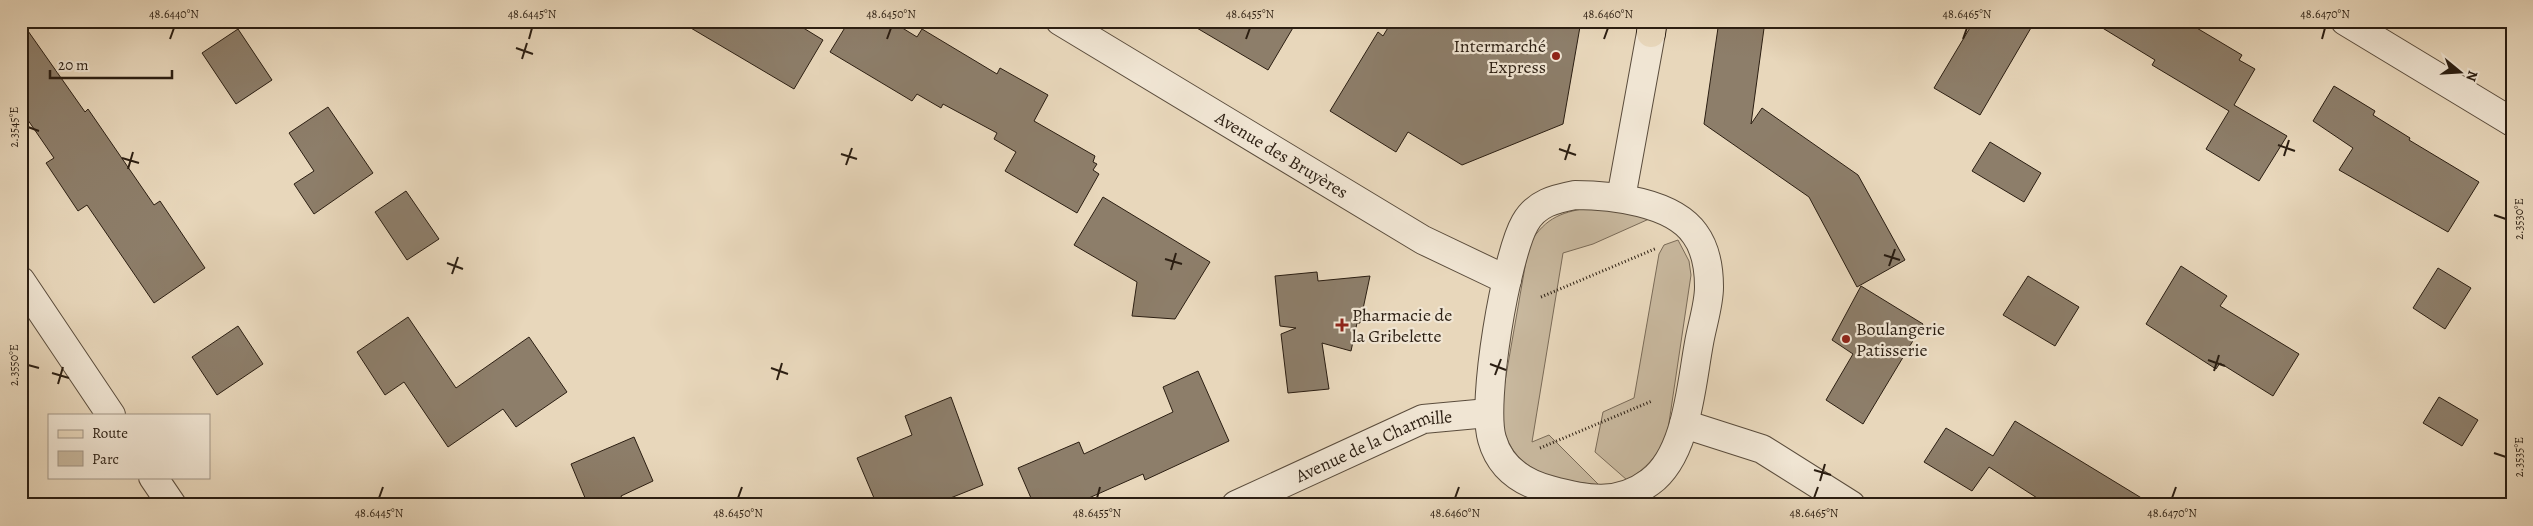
<svg xmlns="http://www.w3.org/2000/svg" width="2533" height="526" viewBox="0 0 2533 526" font-family="Alegreya,serif">
<rect width="100%" height="100%" fill="#e8d7bb"/>
<filter id="stains"><feTurbulence type="fractalNoise" baseFrequency=".004" numOctaves="4"/><feColorMatrix values="0 0 0 0 .2 0 0 0 0 .09 0 0 0 0 .02 0 0 0 .5 -.17"/></filter>
<radialGradient id="worn" r=".72"><stop offset=".6" stop-color="#630" stop-opacity="0"/><stop offset="1" stop-color="#630" stop-opacity=".3"/></radialGradient>
<g fill="#c8b89e" stroke="#7a6b58">
<path d="M1594 207 1611 208 1649 219 1593 244 1563 253 1532 442 1549 435 1599 485C1547 479 1506 470 1500 410L1529 244C1547 216 1562 212 1594 207Z"/>
<path d="M1678 240 1689 261 1691 275 1667 436C1657 456 1646 469 1627 480L1595 452 1603 412 1634 398 1659 254 1664 245Z"/>
</g>
<g fill="#8d7e6a" stroke="#2b1e12">
<path d="M21 21 85 112 88 109 154 205 160 201 205 268 154 303 87 205 78 211 46 163 54 158 21 110Z"/>
<path d="M679 21H792L823 40 794 89Z"/>
<path d="M849 21H891L917 37 922 29 997 74 1000 68 1048 95 1034 121 1095 156 1093 162 1097 164 1093 170 1099 174 1077 213 1005 171 1016 152 994 139 997 133 943 104 941 108 917 94 912 101 830 52Z"/>
<path d="M1185 21H1297L1268 70Z"/>
<path d="M1392 21H1581L1563 124 1462 165 1408 132 1396 152 1330 111 1378 32 1383 36Z"/>
<path d="M1719 21H1765L1751 124 1762 108 1858 175 1905 260 1857 287 1809 197 1704 124Z"/>
<path d="M1974 21H2035L1980 115 1934 88Z"/>
<path d="M2091 21H2185L2242 55 2239 60 2255 69 2234 105 2287 136 2259 181 2206 149 2229 111 2152 65 2155 60Z"/>
<path d="M238 29 272 80 236 104 202 53Z"/>
<path d="M2334 86 2375 111 2373 115 2410 138 2409 140 2479 182 2448 232 2339 170 2353 148 2313 121Z"/>
<path d="M328 107 373 173 314 214 294 184 314 171 289 133Z"/>
<path d="M1990 142 2041 173 2024 202 1972 171Z"/>
<path d="M406 191 439 239 407 260 375 212Z"/>
<path d="M1103 197 1210 262 1175 319 1132 316 1137 282 1074 245Z"/>
<path d="M2181 266 2227 296 2220 306 2299 354 2273 396 2220 363 2216 369 2146 324Z"/>
<path d="M2438 268 2471 288 2445 329 2413 308Z"/>
<path d="M1317 272 1318 281 1370 276 1360 323H1357L1351 351 1322 343 1329 389 1288 393 1281 334 1296 328 1280 326 1275 276Z"/>
<path d="M2028 276 2079 307 2055 346 2003 315Z"/>
<path d="M1861 286 1923 324 1863 424 1826 400 1853 354 1832 340Z"/>
<path d="M408 317 456 388 529 337 567 392 516 427 503 409 448 447 404 382 385 395 357 352Z"/>
<path d="M238 326 263 364 217 395 192 357Z"/>
<path d="M1198 371 1229 441 1145 480 1143 474 1073 505H1034L1018 468 1079 442 1084 454 1173 412 1163 387Z"/>
<path d="M951 397 983 485 933 505H877L857 458 912 435 905 416Z"/>
<path d="M2439 397 2478 420 2462 446 2423 423Z"/>
<path d="M2015 421 2153 505H2048L1989 467 1972 491 1924 462 1946 428 1993 456Z"/>
<path d="M634 437 653 481 621 496 625 505H588L571 464Z"/>
</g>
<g fill="none" stroke-linecap="round" stroke-linejoin="round">
<defs>
<g id="minor">
<path id="s1" d="M1060 21 1423 240 1507 280"/>
<path d="M2345 21 2512 122"/>
<path d="M1575 195C1611 195 1673 202 1695 234 1706 249 1709 269 1709 287 1709 305 1702 325 1699 343 1691 386 1687 455 1650 482 1618 506 1586 500 1550 490 1523 483 1500 468 1492 439 1481 403 1506 256 1525 223 1536 203 1555 199 1575 195Z"/>
<path d="M1621 198 1651 33"/>
<path d="M21 281 111 415"/>
<path d="M1684 424 1762 449 1851 505"/>
<path d="M153 477 172 505"/>
<path id="s2" d="M1236 505 1423 419 1488 413"/>
</g>
<path id="major" d="M1651 33 1653 21"/>
</defs>
<use href="#minor" stroke="#5a4c3c" stroke-width="30"/>
<use href="#major" stroke="#2b1e12" stroke-width="30"/>
<g stroke="#2b1e12" stroke-width="3" stroke-dasharray="1 2.5" stroke-linecap="butt">
<path d="M1541 297 1657 248"/>
<path d="M1540 448 1652 401"/>
</g>
<use href="#minor" stroke="#f0e5d3" stroke-width="28"/>
<use href="#major" stroke="#e8d7bb" stroke-width="28"/>
</g>
<path fill="none" stroke="#2b1e12" stroke-width="2" d="M170 39 174 28M529 39 532 28M887 39 891 28M1246 39 1250 28M1604 39 1608 28M1963 39 1967 28M2322 39 2325 28M516 48 533 54M522 59 527 43M28 127 39 131M2278 145 2295 151M1559 149 1576 155M841 154 857 159M2284 156 2289 140M122 158 139 163M1565 160 1570 144M846 165 852 148M128 169 133 152M2494 215 2506 219M1884 255 1900 260M1165 259 1182 264M447 263 463 269M1889 266 1895 249M1171 270 1176 253M452 274 458 257M2208 360 2225 366M1490 364 1506 370M28 365 39 368M771 368 788 374M2214 371 2219 355M52 373 69 378M1495 375 1501 359M777 380 782 363M58 384 63 367M2494 453 2506 457M1814 470 1831 475M1820 481 1825 464M379 498 383 487M738 498 742 487M1097 498 1100 487M1455 498 1459 487M1814 498 1818 487M2172 498 2176 487"/>
<g fill="#8f2418" stroke="#f0e5d3" stroke-width="2">
<circle cx="1556" cy="56" r="5"/>
<path d="M1339.5 317.5h5v5h5v5h-5v5h-5v-5h-5v-5h5z"/>
<circle cx="1846" cy="339" r="5"/>
</g>
<g text-anchor="middle" stroke-width="4.5" stroke-linejoin="round" paint-order="stroke">
<g font-size="18" fill="#2b1e12" stroke="#f0e5d3" text-anchor="start">
<text x="1546" y="52" text-anchor="end">Intermarché<tspan x="1546" dy="21">Express</tspan></text>
<text x="1352" y="321">Pharmacie de<tspan x="1352" dy="21">la Gribelette</tspan></text>
<text x="1856" y="335">Boulangerie<tspan x="1856" dy="21">Patisserie</tspan></text>
</g>
<g font-size="18" fill="#2b1e12" stroke="#f0e5d3">
<text dy="6" stroke="none"><textPath href="#s1" startOffset="259">Avenue des Bruyères</textPath></text>
<text dy="6" stroke="none"><textPath href="#s2" startOffset="151">Avenue de la Charmille</textPath></text>
</g>
</g>
<rect width="2533" height="526" fill="none" stroke="#e8d7bb" stroke-width="55"/>
<rect x="48" y="414" width="162" height="65" fill="#f0e5d3" stroke="#a19586"/>
<rect x="58" y="430" width="25" height="8" fill="#e8d7bb" stroke="#a19586"/>
<text x="92" y="438" font-size="15" fill="#2b1e12">Route</text>
<rect x="58" y="451" width="25" height="15" fill="#c8b89e" stroke="#a19586"/>
<text x="92" y="464" font-size="15" fill="#2b1e12">Parc</text>
<g transform="translate(2460 72) rotate(108)" stroke="#f0e5d3" stroke-width="4" paint-order="stroke">
<path d="M0-4L9 19L0 12L-9 19Z" fill="#2b1e12"/>
<text y="-8" font-size="14" font-weight="bold" text-anchor="middle" fill="#2b1e12">N</text>
</g>
<path d="M50 70v8h122v-8" fill="none" stroke="#2b1e12" stroke-width="2.5"/>
<text x="58" y="70" font-size="15" fill="#2b1e12" stroke="#f0e5d3" stroke-width="4" paint-order="stroke">20 m</text>
<rect x="28" y="28" width="2478" height="470" fill="none" stroke="#2b1e12" stroke-width="2"/>
<g font-size="12" text-anchor="middle" fill="#2b1e12">
<text x="174" y="18">48.6440°N</text>
<text x="532" y="18">48.6445°N</text>
<text x="891" y="18">48.6450°N</text>
<text x="1250" y="18">48.6455°N</text>
<text x="1608" y="18">48.6460°N</text>
<text x="1967" y="18">48.6465°N</text>
<text x="2325" y="18">48.6470°N</text>
<text transform="translate(14 127) rotate(-90)" y="4">2.3545°E</text>
<text transform="translate(2519 219) rotate(-90)" y="4">2.3530°E</text>
<text transform="translate(14 365) rotate(-90)" y="4">2.3550°E</text>
<text transform="translate(2519 457) rotate(-90)" y="4">2.3535°E</text>
<text x="379" y="517">48.6445°N</text>
<text x="738" y="517">48.6450°N</text>
<text x="1097" y="517">48.6455°N</text>
<text x="1455" y="517">48.6460°N</text>
<text x="1814" y="517">48.6465°N</text>
<text x="2172" y="517">48.6470°N</text>
</g>
<rect width="100%" height="100%" filter="url(#stains)"/>
<rect width="100%" height="100%" fill="url(#worn)"/>
</svg>
